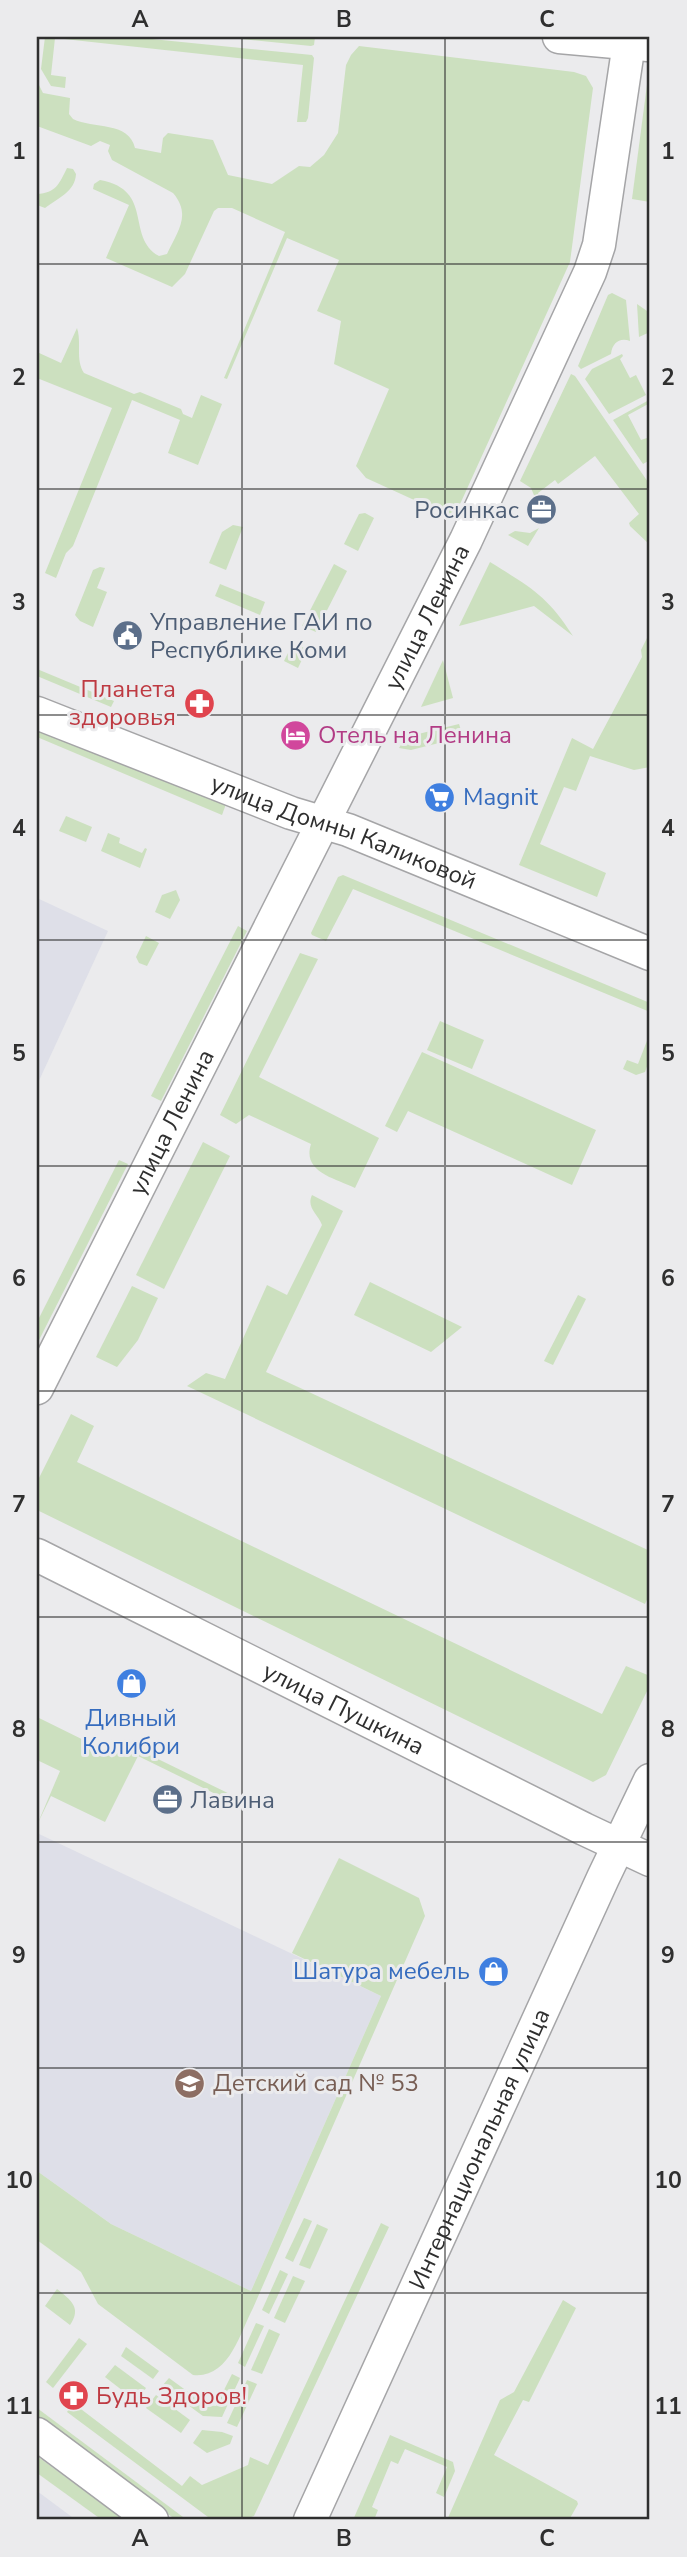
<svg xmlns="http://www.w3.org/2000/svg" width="687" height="2557" viewBox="0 0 687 2557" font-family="'Nunito Sans',sans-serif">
<rect width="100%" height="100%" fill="#ebebed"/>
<g fill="#dedfe8">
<path d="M37 898 108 931 37 1085Z"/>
<path d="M37 1833 381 1996 251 2291 111 2224 37 2171Z"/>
<path d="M37 2491 76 2520H37Z"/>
</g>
<g fill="#cce0bf">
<path d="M45 37H132L312 55 314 58 308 118 306 122H297L303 65 55 38 51 75 66 77 65 88 51 86 41 69Z"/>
<path d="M221 37H315L314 45 311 46Z"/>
<path d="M359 46 574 72 586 76 593 88 570 262 461 502 456 511 447 515 366 478 356 466 389 389 334 364 341 321 317 311 339 260 287 238 227 379 224 378 285 232 232 208H218L214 211 185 274 172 287 106 258 129 205 93 189 94 184 100 180C155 190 125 237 159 256L167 254C177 232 192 215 173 193L112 160 108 151 110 145 100 141 91 146 37 126V81L43 93 70 98 69 114 73 119C93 129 129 121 135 148L161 153 163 138 168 133 213 140 228 175 272 184 299 166 310 167 324 155 338 133 346 65 351 55Z"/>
<path d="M648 77H650V202L632 199Z"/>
<path d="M67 168 73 169 76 174C75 192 58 198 45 208L37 205V194C56 193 59 184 67 168Z"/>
<path d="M612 293 626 300 630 341C620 337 612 343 611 354L581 369 578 366 608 295Z"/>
<path d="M637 304 650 313V332L639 337Z"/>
<path d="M77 328C82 343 75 359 84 373L134 394 140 392 181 409 183 414 192 418 201 395 222 404 198 465 168 453 180 420 132 400 73 546 66 553 56 578 45 573 112 408 37 378V352L61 363Z"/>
<path d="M622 354 623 356 620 359 630 378 636 375 646 395 609 414 585 379 592 369Z"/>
<path d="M571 374 575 376 650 485V545L630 526 629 523 639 514 595 456 558 484 555 480 538 493 540 497 536 500 531 488 520 481Z"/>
<path d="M649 400 650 403 628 415 641 440 647 438 650 444V460L643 464 613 420Z"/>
<path d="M365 513 374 518 358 551 344 544 359 514Z"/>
<path d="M233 525 243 527 226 570 209 563 222 532Z"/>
<path d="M539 528 528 546 508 535 515 531 530 533Z"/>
<path d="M490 562C530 587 547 595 573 636L534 606 459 626Z"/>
<path d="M334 564 347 571 316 632 302 626Z"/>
<path d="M100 567 105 568 97 588 107 592 93 627 80 621 75 615 93 570Z"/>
<path d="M220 584 265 602 260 615 215 596Z"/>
<path d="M650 632V767L634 770 590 756 576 791 564 787 540 844 606 873 597 897 519 865 572 738 593 749 642 657 641 650Z"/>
<path d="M293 643 307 649 298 668 284 661Z"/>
<path d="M443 660 453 698 421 707Z"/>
<path d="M37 669 114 701 111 707 37 676Z"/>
<path d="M459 724 463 737 411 750 399 748 406 737Z"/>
<path d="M37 725 226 804 222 815 37 737Z"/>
<path d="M66 816 92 827 86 842 59 831Z"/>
<path d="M108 833 120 838 119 843 142 853 145 848 147 849 140 868 101 851Z"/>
<path d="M343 875 650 1003V1012L353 889 326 941 312 935 311 933 338 877Z"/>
<path d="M176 890 180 900 170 919 155 912 162 895Z"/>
<path d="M238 926 247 931 161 1101 151 1096Z"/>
<path d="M146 936 159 943 147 966 139 963 136 957Z"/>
<path d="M300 953 318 959 259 1077 379 1138 355 1188C334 1178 302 1172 311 1144L249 1115 236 1124 220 1115Z"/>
<path d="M440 1021 484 1040 472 1069 427 1050Z"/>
<path d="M650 1033V1058L645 1072 636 1075 623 1069 627 1060 638 1064Z"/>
<path d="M422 1052 596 1130 572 1185 408 1111 397 1132 385 1126Z"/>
<path d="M203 1142 230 1156 164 1289 136 1275Z"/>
<path d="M119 1160 128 1164 37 1344V1322Z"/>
<path d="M312 1195 343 1211 266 1372 650 1551V1593L645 1604 187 1386 206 1373 225 1379 267 1285 287 1295 322 1225C318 1214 306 1208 312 1195Z"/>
<path d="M370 1282 462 1327 431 1352 354 1315Z"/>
<path d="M132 1286 158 1298 138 1340 117 1367 96 1357Z"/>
<path d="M578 1295 586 1299 553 1365 544 1361Z"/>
<path d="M71 1414 94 1426 77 1462 602 1714 626 1666 650 1676V1685L606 1775 593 1782 37 1510V1482Z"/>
<path d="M37 1717 114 1755 121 1741 240 1799 238 1805 138 1756 105 1822 51 1796 37 1825 60 1771 37 1760Z"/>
<path d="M339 1858 419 1898 425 1916 253 2308C240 2333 229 2379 193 2375L98 2304 81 2272 37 2240V2171L111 2224 251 2291 381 1996 292 1953Z"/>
<path d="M304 2218 312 2221 293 2262 285 2258Z"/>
<path d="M381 2223 389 2227 254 2516 243 2520H212L67 2412 73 2403 182 2486 190 2476 202 2485 248 2465 250 2457 268 2465Z"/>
<path d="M317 2224 328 2229 310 2269 299 2265Z"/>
<path d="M280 2270 288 2274 269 2314 262 2310Z"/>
<path d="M293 2276 305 2281 285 2323 274 2318Z"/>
<path d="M57 2289C71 2300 82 2308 70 2325L45 2306Z"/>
<path d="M563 2300 576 2308 529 2402 523 2400 494 2455 577 2501 578 2504 569 2520H447L500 2400 514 2392Z"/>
<path d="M256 2323 264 2326 245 2367 238 2363Z"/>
<path d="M269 2329 280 2334 262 2374 251 2370Z"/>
<path d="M79 2338 87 2344 53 2388 46 2382Z"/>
<path d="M126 2347 159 2371 153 2379 121 2356Z"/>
<path d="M115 2365 146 2388 136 2401 105 2377Z"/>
<path d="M232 2374 240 2378 222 2417 203 2416 162 2386 169 2378 206 2405 216 2406Z"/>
<path d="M247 2380 257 2384 237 2427 227 2423Z"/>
<path d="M156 2395 190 2420 181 2433 146 2408Z"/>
<path d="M37 2408 187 2520H176L37 2416Z"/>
<path d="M202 2430 222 2432 233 2436 230 2444 207 2453 193 2443Z"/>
<path d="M390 2435 453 2462 455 2471 444 2497 436 2493 447 2467 405 2449 398 2464 391 2461 372 2507 378 2510 374 2520H353Z"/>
<path d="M37 2456 124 2520H102L37 2473Z"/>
</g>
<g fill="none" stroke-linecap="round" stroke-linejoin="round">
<defs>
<g id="secondary">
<path d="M559 37 648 45"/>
<path id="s1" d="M37 713 291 813 348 830 650 954"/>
<path id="s2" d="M37 1388 466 540 590 272 599 245 629 43"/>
<path id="s3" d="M37 1555 584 1829 650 1860"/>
<path d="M37 2434 152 2520"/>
<path id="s4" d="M310 2520 603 1878 650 1780"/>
</g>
</defs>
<use href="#secondary" stroke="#a5a5a7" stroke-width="35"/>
<use href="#secondary" stroke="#fff" stroke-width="32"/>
</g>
<path fill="none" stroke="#2f2f2f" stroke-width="2" stroke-opacity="0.55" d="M242 37V2520M445 37V2520M37 264H650M37 489H650M37 715H650M37 940H650M37 1166H650M37 1391H650M37 1617H650M37 1842H650M37 2068H650M37 2293H650"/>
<defs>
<symbol id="office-disc" viewBox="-11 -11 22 22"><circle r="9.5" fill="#5c6f8a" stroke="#ebebed"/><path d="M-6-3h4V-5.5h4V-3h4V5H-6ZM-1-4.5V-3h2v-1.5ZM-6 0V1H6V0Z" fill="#fff"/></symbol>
<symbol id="civic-disc" viewBox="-11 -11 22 22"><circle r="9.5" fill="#5c6f8a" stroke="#ebebed"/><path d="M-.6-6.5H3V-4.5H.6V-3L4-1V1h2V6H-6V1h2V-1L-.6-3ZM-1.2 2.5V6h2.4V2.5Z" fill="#fff"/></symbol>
<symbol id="pharmacy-disc" viewBox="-11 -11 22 22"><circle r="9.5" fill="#e0444e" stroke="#ebebed"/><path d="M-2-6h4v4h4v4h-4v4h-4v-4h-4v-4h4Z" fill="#fff"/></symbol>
<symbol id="hotel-disc" viewBox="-11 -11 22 22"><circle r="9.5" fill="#d1479c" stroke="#ebebed"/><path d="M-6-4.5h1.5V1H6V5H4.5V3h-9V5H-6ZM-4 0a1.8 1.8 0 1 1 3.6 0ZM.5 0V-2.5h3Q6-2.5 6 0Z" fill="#fff"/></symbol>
<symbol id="supermarket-disc" viewBox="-11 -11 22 22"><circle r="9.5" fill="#3f7fe0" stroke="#ebebed"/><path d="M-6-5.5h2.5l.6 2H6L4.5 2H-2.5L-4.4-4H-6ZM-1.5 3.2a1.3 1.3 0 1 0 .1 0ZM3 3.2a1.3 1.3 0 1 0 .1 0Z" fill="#fff"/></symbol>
<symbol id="shop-disc" viewBox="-11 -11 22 22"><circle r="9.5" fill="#3f7fe0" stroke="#ebebed"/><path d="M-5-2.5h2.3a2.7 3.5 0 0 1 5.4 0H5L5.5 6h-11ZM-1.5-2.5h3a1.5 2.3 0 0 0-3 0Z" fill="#fff"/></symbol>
<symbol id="school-disc" viewBox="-11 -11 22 22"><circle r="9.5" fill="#8d6e63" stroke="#ebebed"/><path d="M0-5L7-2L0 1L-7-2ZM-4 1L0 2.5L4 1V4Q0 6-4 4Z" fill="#fff"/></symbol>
</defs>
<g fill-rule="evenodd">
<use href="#office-disc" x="524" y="492" width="35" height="35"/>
<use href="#civic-disc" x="110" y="618" width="35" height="35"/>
<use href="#pharmacy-disc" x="182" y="686" width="35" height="35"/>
<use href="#hotel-disc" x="278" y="718" width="35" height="35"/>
<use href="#supermarket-disc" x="422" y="780" width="35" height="35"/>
<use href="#shop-disc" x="114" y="1666" width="35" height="35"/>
<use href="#office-disc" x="150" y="1782" width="35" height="35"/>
<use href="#shop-disc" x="476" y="1954" width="35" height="35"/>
<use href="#school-disc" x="172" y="2066" width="35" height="35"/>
<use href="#pharmacy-disc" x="56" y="2378" width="35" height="35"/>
</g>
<g text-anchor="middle" stroke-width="6" stroke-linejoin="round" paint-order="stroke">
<g font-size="24" fill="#4e5e75" stroke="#ebebed" text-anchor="start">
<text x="519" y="518" text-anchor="end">Росинкас</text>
<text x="150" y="630">Управление ГАИ по<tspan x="150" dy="28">Республике Коми</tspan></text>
<text x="190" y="1808">Лавина</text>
</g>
<g font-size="24" fill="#2f2f2f" stroke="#ebebed">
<text dy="8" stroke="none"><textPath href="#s2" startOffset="864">улица Ленина</textPath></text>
<text dy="8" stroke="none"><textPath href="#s1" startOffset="329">улица Домны Каликовой</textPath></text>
<text dy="8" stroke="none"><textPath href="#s2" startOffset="298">улица Ленина</textPath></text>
<text dy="8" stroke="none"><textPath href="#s3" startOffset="343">улица Пушкина</textPath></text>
<text dy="8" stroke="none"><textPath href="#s4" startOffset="408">Интернациональная улица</textPath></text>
</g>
<g font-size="24" fill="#be3a42" stroke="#ebebed" text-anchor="end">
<text x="176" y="697">Планета<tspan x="176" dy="28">здоровья</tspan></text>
<text x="96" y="2404" text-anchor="start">Будь Здоров!</text>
</g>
<g font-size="24" fill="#b23c85" stroke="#ebebed" text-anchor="start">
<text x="318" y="743">Отель на Ленина</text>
</g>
<g font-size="24" fill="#366cbe" stroke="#ebebed" text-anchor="start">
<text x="463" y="805">Magnit</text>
<text x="131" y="1726" text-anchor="middle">Дивный<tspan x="131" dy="28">Колибри</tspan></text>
<text x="470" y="1979" text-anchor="end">Шатура мебель</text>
</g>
<g font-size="24" fill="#785e54" stroke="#ebebed" text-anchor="start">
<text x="213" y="2091">Детский сад № 53</text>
</g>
</g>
<rect width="687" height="2557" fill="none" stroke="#ebebed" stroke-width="77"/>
<rect x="38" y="38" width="610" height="2480" fill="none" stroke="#2f2f2f" stroke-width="2.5"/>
<g font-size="23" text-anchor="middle" font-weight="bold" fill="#2f2f2f">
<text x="140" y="27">A</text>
<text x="344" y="27">B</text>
<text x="547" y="27">C</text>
<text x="19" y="159">1</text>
<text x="668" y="159">1</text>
<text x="19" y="385">2</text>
<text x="668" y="385">2</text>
<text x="19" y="610">3</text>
<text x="668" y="610">3</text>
<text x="19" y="836">4</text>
<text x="668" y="836">4</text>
<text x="19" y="1061">5</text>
<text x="668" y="1061">5</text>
<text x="19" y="1286">6</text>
<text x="668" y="1286">6</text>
<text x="19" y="1512">7</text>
<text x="668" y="1512">7</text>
<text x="19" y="1737">8</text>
<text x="668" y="1737">8</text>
<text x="19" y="1963">9</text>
<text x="668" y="1963">9</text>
<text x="19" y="2188">10</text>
<text x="668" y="2188">10</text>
<text x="19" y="2414">11</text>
<text x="668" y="2414">11</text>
<text x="140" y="2546">A</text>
<text x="344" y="2546">B</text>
<text x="547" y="2546">C</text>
</g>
</svg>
